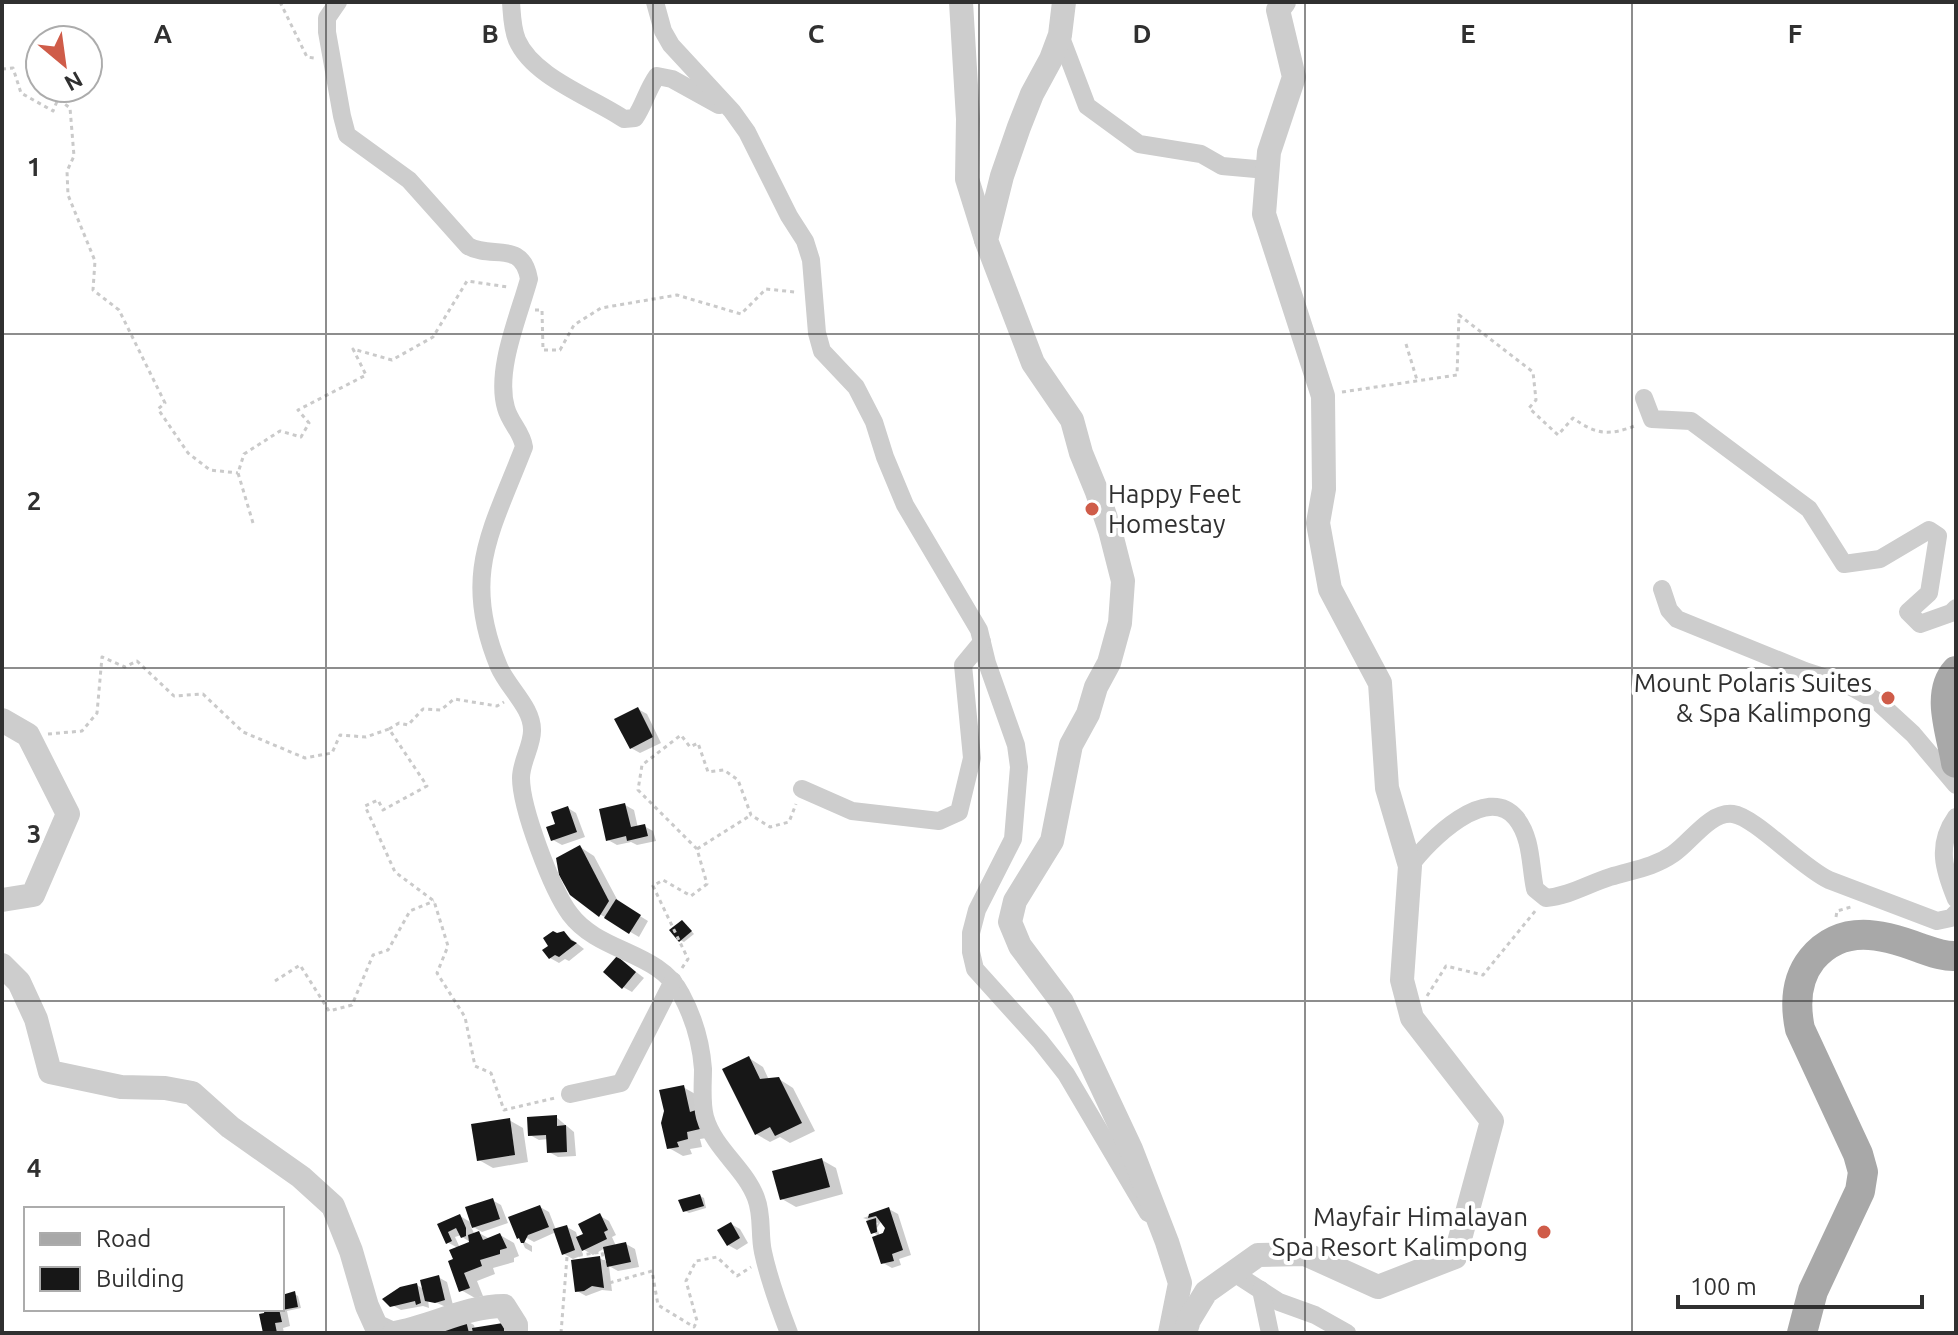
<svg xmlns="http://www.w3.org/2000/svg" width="1958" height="1335" viewBox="0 0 1958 1335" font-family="Ubuntu,sans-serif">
<rect width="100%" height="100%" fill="#fff"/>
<g fill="#0003" fill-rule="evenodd">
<path d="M638 709 647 714 661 743 640 753 631 748Z"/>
<path d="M625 805 634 810 638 828 644 826 653 831 656 841 637 845 631 842 617 845 608 840Z"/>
<path d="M568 808 576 813 585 837 562 845 553 840Z"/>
<path d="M580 847 594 856 619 903 648 921 639 937 584 905Z"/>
<path d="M683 922 694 934 684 942 680 940Z"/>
<path d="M564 933 584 949 569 961 565 959 559 963 550 958Z"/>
<path d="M618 958 644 978 632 992 623 987Z"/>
<path d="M749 1058 763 1067 769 1080 779 1079 793 1088 815 1131 790 1143 780 1137 770 1142 756 1134Z"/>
<path d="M683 1087 697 1095 713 1137 700 1139 702 1147 690 1149 692 1154 683 1156 669 1148 666 1111Z"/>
<path d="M556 1117 574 1132 576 1156 558 1157 549 1152 548 1139 539 1140 530 1135Z"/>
<path d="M509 1120 523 1128 528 1162 493 1168 479 1160Z"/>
<path d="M822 1160 836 1168 843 1194 796 1207 782 1199Z"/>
<path d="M700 1196 704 1198 706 1208 689 1213 685 1211Z"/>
<path d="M492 1200 501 1205 508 1223 482 1232 470 1225 475 1235 479 1233 490 1239 500 1235 514 1243 519 1256 514 1258V1262L493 1268 495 1274 477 1281 483 1296 475 1298 461 1290 455 1260 458 1248 447 1242 440 1225 460 1216 472 1223ZM461 1235 462 1237 472 1243 460 1248 455 1237Z"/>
<path d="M540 1207 549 1212 556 1230 567 1227 576 1232 578 1239 586 1235 600 1216 609 1221 616 1235 612 1237 616 1246 626 1244 635 1249 639 1267 618 1271 609 1266 612 1291 602 1290 586 1296 577 1291 599 1258 609 1263 605 1248 593 1255 581 1248 583 1255 573 1259 564 1254 556 1232 534 1242 525 1237V1242L532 1246V1252L525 1248 511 1218Z"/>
<path d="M889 1209 898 1214 911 1255 899 1259 901 1265 892 1268 883 1263 880 1237 873 1232 878 1223 863 1218ZM882 1220 887 1228 880 1236 877 1228Z"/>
<path d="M731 1224 740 1229 748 1243 737 1250 728 1245Z"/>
<path d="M438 1277 447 1282 453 1305 446 1307 428 1299 429 1308 423 1306 401 1310 392 1305 417 1285 425 1290Z"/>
<path d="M294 1294 298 1296 301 1308 287 1311 290 1326 283 1328 284 1333H265L267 1309H280L285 1312 282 1297Z"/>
<path d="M465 1320 474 1325 475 1330 516 1333H447Z"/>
</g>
<g fill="#171717">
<path d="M638 707 653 737 630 749 614 719Z"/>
<path d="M625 803 631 827 645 824 648 836 627 841 626 836 606 841 599 809Z"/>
<path d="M568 806 577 832 551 841 546 827 555 824 551 812Z"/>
<path d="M580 845 609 901 599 917 570 895 559 875 556 858Z"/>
<path d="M616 899 641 915 629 934 604 918Z"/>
<path d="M682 920 692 931 679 942 669 930Z"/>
<path d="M553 931 557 933 564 931 571 940 577 943 559 957 555 955 549 959 542 950 548 946 543 938Z"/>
<path d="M617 956 636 972 622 989 603 972Z"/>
<path d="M749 1056 760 1079 779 1077 802 1123 775 1136 770 1127 755 1135 722 1069Z"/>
<path d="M684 1085 690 1112 696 1110 700 1129 687 1132 688 1139 677 1142 679 1147 667 1149 661 1123 664 1111 659 1090Z"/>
<path d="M557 1115V1126L566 1125 567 1152 547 1153 546 1135 528 1136 527 1117Z"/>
<path d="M510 1118 515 1155 477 1161 471 1124Z"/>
<path d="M822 1158 830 1187 780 1200 772 1171Z"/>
<path d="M700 1194 704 1206 683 1212 678 1200Z"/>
<path d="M493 1198 500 1219 472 1228 465 1207Z"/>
<path d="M540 1205 549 1227 528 1235 524 1243H521L519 1238 517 1239 508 1217Z"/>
<path d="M889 1207 903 1250 892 1254 894 1261 881 1264 872 1237 883 1233 885 1228 876 1216 868 1218 869 1214Z"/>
<path d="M600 1213 608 1230 604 1232 607 1239 582 1251 576 1237 583 1234 578 1224Z"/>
<path d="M460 1214 466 1228V1236L461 1238 456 1228 448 1232 452 1241 446 1244 437 1224Z"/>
<path d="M876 1218 877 1232 871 1234 866 1221Z"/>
<path d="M731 1222 740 1238 727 1246 717 1230Z"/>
<path d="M567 1225 575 1250 562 1255 553 1229Z"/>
<path d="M479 1231 483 1240 500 1233 507 1248 500 1250V1254L480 1260 482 1266 464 1273 470 1288 459 1292 448 1261 453 1259 449 1250 469 1242 468 1235Z"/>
<path d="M626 1242 631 1262 607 1267 603 1247Z"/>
<path d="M600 1256 604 1288 592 1286 584 1291 575 1292 571 1260Z"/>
<path d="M439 1275 445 1300 435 1303 425 1301 420 1280Z"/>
<path d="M417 1283 421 1303 416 1305 415 1301 390 1307 382 1299 400 1287Z"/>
<path d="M295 1291 298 1307 282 1310V1295Z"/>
<path d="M265 1309H279L282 1322 275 1323 277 1333H263L259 1314 264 1313Z"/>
<path d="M465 1317 469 1333H445L442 1324Z"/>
<path d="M503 1323 505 1333H473L472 1328Z"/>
</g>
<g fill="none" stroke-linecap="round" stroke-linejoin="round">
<g stroke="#cacaca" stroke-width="3" stroke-dasharray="4 4" stroke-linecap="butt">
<path d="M280 2 307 57 314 58"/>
<path d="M2 69 13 68 21 93 53 111 58 99 70 108 74 156 67 171 68 195 95 261 93 290 119 310 165 403 158 409 188 453 210 470 238 473"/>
<path d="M535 310H542L543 350H560L574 325 601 308 677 295 741 314 766 289 795 292"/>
<path d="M1406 344 1417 380"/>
<path d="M1342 392 1457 375 1459 315 1533 372 1536 400 1529 408 1558 435 1573 418C1596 435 1610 436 1637 425"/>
<path d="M253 523 238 473 244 454 280 431 301 437 309 423 298 410 366 375 353 349 392 360 433 337 467 281 508 287"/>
<path d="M389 729 399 723 408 725 423 709 441 710 454 699 497 706 504 702"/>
<path d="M48 734 82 731 97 713 102 657 125 667 137 661 174 696 203 694 243 732 305 758 332 753 340 735 366 737 389 729 427 786 383 810 378 800 365 806 395 872 434 901 448 946 437 973 465 1017 475 1066 491 1073 504 1110 555 1098"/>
<path d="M697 849 751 815"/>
<path d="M1836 917 1837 911 1851 907"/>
<path d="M682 968 688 959 653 886 663 880 691 896 707 884 697 849 638 790 642 765 681 735 690 747 698 743 708 772 724 770 738 780 751 815 770 827 789 822 796 804"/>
<path d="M275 981 300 965 329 1011 352 1005 373 955 388 950 410 911 434 901"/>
<path d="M1427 996 1446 966 1483 975 1536 910"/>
<path d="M561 1333 567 1257 602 1252 609 1283 652 1271 658 1305 694 1327 697 1321 686 1281 696 1261 717 1257 737 1276 751 1267"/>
</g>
<g stroke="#cdcdcd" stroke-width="18">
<path d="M338 2 327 18V32L342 116 347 135 409 180 468 246C491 260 522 239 529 279 519 316 495 370 506 408 510 423 522 432 524 447 491 532 461 576 499 667 508 688 533 708 532 731 532 746 521 762 521 778 521 808 552 890 570 914 599 953 659 951 681 994 694 1018 701 1042 703 1069 703 1084 701 1102 705 1117 714 1149 745 1168 756 1198 763 1216 759 1234 763 1252 769 1280 779 1307 789 1333"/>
<path d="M511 2C512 15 512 28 517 40 533 77 591 97 624 119L635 118C644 105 647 90 657 76L672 79 719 105"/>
<path d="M655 2 663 31 671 45 732 111 747 132 789 216 805 241 811 260 817 333 822 351 856 387 874 422 885 457 905 505 979 630 987 663 1016 745 1019 767 1013 839 977 910 971 933V952L975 969 1040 1041 1066 1074 1148 1213"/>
<path d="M1060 35 1087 106 1139 144 1201 154 1222 166 1267 170"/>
<path d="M1644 398 1652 419 1691 421 1809 509 1844 564 1880 559 1929 530 1938 536 1929 593 1908 612 1920 624 1951 613 1956 608"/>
<path d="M1662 589 1669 610 1677 619 1805 671 1848 685 1877 701 1913 734 1956 785"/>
<path d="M802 789 852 811 939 821 959 812 972 758 963 665 982 642"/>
<path d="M1956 817C1936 845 1944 870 1956 899"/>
<path d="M1410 866C1428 841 1487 782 1516 818 1532 838 1530 865 1535 889L1546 898C1569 896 1588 884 1610 877 1632 870 1653 868 1673 854 1690 843 1710 811 1733 814 1755 817 1801 867 1829 880L1937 921 1951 918 1956 913"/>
<path d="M570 1094 621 1083 673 981"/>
<path d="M1234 1273 1279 1302 1315 1315 1347 1333"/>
<path d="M1261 1290 1270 1333"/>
</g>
<g stroke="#cdcdcd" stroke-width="24">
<path d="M961 2 968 119 967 179 986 240"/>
<path d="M1064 2 1060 35 1051 59 1032 94 1019 127 1002 176 986 240 1033 363 1072 420 1081 453 1097 492 1110 530 1123 581 1120 623 1109 663 1096 687 1088 714 1071 745 1052 841 1015 901 1010 922 1020 946 1062 1002 1131 1149 1167 1242 1180 1283 1170 1333"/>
<path d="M2 720 28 735 68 814 33 895 2 900"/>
<path d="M2 965 19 982 36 1019 50 1072 121 1087 165 1088 192 1093 230 1127 301 1177 333 1206 351 1251 367 1306 376 1326 391 1333"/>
<path d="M394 1333C431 1327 466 1306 504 1306L516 1325V1333"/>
<path d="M1185 1333 1189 1320 1206 1292 1258 1255 1305 1254 1378 1287 1455 1257 1492 1121 1412 1018 1402 980 1410 866 1387 788 1380 683 1330 589 1318 523 1324 489 1323 396 1264 214 1269 152 1294 77 1278 10 1284 2"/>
</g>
<g stroke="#a8a8a8" stroke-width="30">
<path d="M1956 671C1935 694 1952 736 1956 763"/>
<path d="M1802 1333 1813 1291 1860 1191 1863 1172 1858 1154 1800 1029C1795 1005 1796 979 1812 959 1842 923 1883 934 1920 948 1932 952 1944 957 1956 956"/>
</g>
</g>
<path fill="none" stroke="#303030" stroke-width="2" stroke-opacity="0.55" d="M326 2V1333M653 2V1333M979 2V1333M1305 2V1333M1632 2V1333M2 334H1956M2 668H1956M2 1001H1956"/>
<g fill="#cf5c49" stroke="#fff" stroke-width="3">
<circle cx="1092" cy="509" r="8"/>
<circle cx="1888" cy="698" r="8"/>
<circle cx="1544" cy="1232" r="8"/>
</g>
<g text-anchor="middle" stroke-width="8" stroke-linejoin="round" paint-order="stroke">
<g font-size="26" fill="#303030" stroke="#fff" text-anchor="end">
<text x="1108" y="503" text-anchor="start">Happy Feet<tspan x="1108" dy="30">Homestay</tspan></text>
<text x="1872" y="692">Mount Polaris Suites<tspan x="1872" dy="30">&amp; Spa Kalimpong</tspan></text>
<text x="1528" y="1226">Mayfair Himalayan<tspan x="1528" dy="30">Spa Resort Kalimpong</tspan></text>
</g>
</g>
<g font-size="26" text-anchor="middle" font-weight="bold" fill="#303030" stroke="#fff" stroke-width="8" stroke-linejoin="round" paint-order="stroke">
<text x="163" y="43">A</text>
<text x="490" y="43">B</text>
<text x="816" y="43">C</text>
<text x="1142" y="43">D</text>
<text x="1468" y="43">E</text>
<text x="1795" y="43">F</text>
<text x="34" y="176">1</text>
<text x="34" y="510">2</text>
<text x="34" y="843">3</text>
<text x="34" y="1177">4</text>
</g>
<rect width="1958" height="1335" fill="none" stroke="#303030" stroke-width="8"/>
<rect x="24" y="1207" width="260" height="104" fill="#ffffff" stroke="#acacac" stroke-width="2"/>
<rect x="40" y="1233" width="40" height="12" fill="#a8a8a8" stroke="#acacac" stroke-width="2"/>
<text x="96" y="1247" font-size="24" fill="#303030">Road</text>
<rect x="40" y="1267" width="40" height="24" fill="#171717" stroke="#acacac" stroke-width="2"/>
<text x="96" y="1287" font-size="24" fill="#303030">Building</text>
<g transform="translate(64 64) rotate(151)"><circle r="38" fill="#ffffff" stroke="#acacac" stroke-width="2"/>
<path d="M0-6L14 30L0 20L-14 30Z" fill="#cf5c49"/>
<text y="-12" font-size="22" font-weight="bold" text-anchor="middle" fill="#303030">N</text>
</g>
<path d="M1678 1295v12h244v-12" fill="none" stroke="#303030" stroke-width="4"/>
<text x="1690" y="1295" font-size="24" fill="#303030" stroke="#ffffff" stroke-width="6" paint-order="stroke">100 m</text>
</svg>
